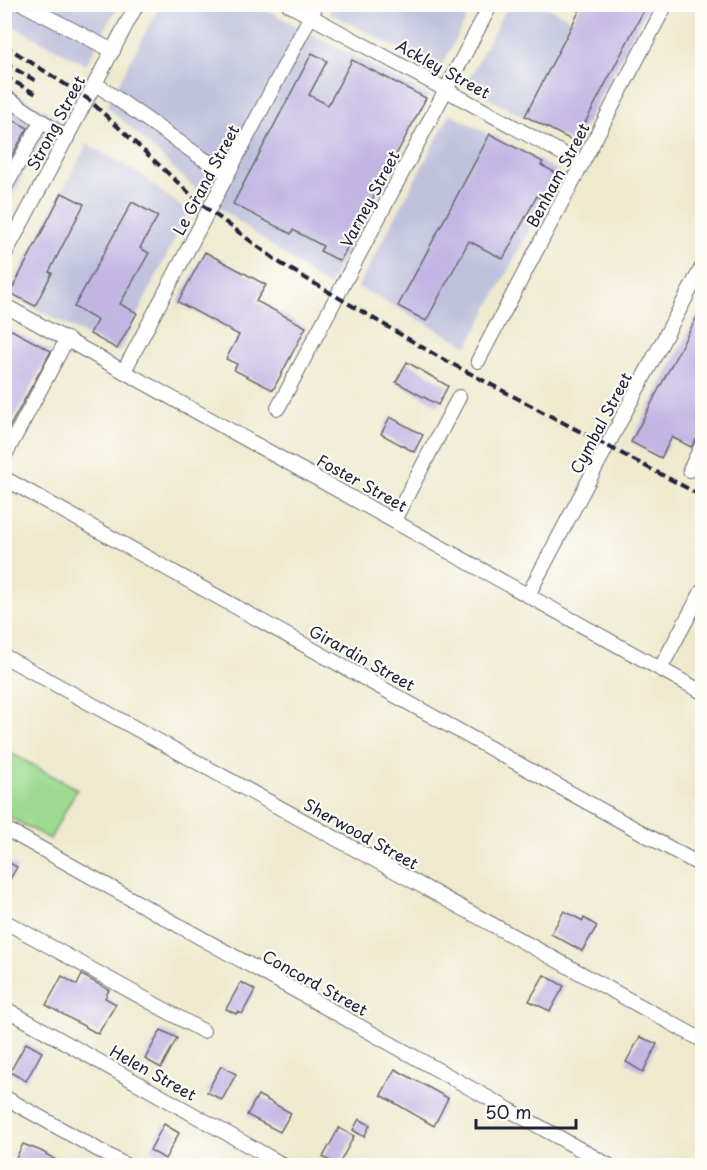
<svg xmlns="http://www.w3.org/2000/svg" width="707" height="1170" viewBox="0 0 707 1170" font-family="'Playpen Sans',sans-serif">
<rect width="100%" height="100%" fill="#fdfcf7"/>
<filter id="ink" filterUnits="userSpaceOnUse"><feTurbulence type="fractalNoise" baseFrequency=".0167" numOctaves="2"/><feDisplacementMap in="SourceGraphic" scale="12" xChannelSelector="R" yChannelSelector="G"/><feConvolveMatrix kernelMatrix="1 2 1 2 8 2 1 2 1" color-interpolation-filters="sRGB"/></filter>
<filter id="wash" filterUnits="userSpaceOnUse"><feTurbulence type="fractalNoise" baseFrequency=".008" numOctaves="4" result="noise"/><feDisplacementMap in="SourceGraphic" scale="24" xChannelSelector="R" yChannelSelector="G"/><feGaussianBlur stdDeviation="1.35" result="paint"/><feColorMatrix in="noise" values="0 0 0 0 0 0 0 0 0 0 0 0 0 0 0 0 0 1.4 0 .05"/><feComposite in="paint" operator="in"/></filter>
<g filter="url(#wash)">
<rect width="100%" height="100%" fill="#efe9ce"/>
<g fill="#bfc2dd">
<path d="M160 4 257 5 428 96 328 287 200 193 107 106Z"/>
<path d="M332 4H474V5L439 71 328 12Z"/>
<path d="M4 5H118L86 65 5 22Z"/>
<path d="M508 5H543L572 20 580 5H649L575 144 465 86Z"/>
<path d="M5 87 53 116 5 210Z"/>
<path d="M450 114 560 172 468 346 358 287Z"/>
<path d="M87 144 140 174 188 212 119 352 8 294Z"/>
</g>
<path fill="#9cda90" stroke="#5f7e66" stroke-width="1.5" d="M5 750 77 789 50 839 5 815Z"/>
<g id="blocks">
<g fill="#c2b5e4">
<path d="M583 4H647L575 142 525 116Z"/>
<path d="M312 53 327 61 309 95 328 105 352 60 426 98 340 261 320 251 323 246 293 230 291 234 233 204Z"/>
<path d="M4 115 28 128 4 169Z"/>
<path d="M490 134 543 162 541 165 560 175 546 201 537 196 503 259 469 241 426 321 398 306Z"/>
<path d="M62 193 84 204 49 272 52 273 35 306 10 293Z"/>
<path d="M132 202 158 216 140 248 149 253 120 304 137 313 117 349 90 334 97 320 74 307Z"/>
<path d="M205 252 266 285 256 301 306 327 273 390 234 370 237 364 226 359 239 335 178 302Z"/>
<path d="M702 307V431L691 447 672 437 661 458 631 442Z"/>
<path d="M4 326 51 351 4 437Z"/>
<path d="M407 362 448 386 438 405 396 382Z"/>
<path d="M390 417 423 435 414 452 381 434Z"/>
<path d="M4 860 17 867 4 890Z"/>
<path d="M564 911 583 921 584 918 597 926 582 951 551 934Z"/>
<path d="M82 975 109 990 105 998 116 1004 98 1034 46 1005 62 976 77 985Z"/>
<path d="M544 975 564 986 550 1011 529 1001Z"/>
<path d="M241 982 255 990 242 1014 238 1012 236 1014 226 1009Z"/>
<path d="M161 1030 177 1038 161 1068 145 1059Z"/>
<path d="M640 1037 657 1044 643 1072 626 1062Z"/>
<path d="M26 1043 42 1052 26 1081 10 1072Z"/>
<path d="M221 1066 236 1074 222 1100 207 1092Z"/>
<path d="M395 1069 448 1098 434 1126 381 1095Z"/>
<path d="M258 1095 291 1113 280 1132 247 1115Z"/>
<path d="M359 1119 370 1125 364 1137 353 1130Z"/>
<path d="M164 1124 179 1133 165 1159 150 1150Z"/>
<path d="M339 1128 354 1136 338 1166 323 1157Z"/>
<path d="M23 1144 41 1151 66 1166H12Z"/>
</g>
</g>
</g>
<g filter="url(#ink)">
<use href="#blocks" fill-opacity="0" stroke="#6a686e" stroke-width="1.5"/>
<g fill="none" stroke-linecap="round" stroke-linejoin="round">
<defs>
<g id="minor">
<path d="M23 4 113 51"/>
<path d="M288 4 582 164"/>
<path d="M96 84 202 158 228 173"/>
<path d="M4 96 67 138"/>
<path d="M4 189 41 122"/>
<path d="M4 256 137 4"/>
<path d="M4 305 702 692"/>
<path d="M478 361 666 4"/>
<path d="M124 371 317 4"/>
<path d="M278 408 491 4"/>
<path d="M4 457 67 339"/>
<path d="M690 470 702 445"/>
<path d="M4 478 702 866"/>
<path d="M394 520 459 397"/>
<path d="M528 595 702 267"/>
<path d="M4 656 702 1040"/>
<path d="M660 669 702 591"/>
<path d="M4 828 610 1166"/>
<path d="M4 921 203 1031"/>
<path d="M4 1008 285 1166"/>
<path d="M4 1097 127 1166"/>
</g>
</defs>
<use href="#minor" stroke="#6a686e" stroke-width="16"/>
<use href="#minor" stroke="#fff" stroke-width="14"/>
<g stroke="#22223b" stroke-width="4" stroke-dasharray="9 4.5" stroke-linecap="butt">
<path d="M4 45 88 99 201 204 280 263 437 356 702 496"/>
<path d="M4 63 38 82"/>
<path d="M4 76 38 95"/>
</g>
</g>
</g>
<g text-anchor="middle" stroke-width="4.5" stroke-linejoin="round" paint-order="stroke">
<g font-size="16" fill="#22223b" stroke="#fdfcf7">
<text transform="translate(443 69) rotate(29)" y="6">Ackley Street</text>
<text transform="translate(56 123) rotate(-62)" y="6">Strong Street</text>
<text transform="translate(558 175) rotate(-62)" y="6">Benham Street</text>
<text transform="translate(206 180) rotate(-62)" y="6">Le Grand Street</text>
<text transform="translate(370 199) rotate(-62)" y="6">Varney Street</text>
<text transform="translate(601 423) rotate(-62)" y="6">Cymbal Street</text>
<text transform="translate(362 483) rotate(29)" y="6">Foster Street</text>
<text transform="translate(362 658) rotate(29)" y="6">Girardin Street</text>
<text transform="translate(361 834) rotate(29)" y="6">Sherwood Street</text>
<text transform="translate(315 983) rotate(29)" y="6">Concord Street</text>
<text transform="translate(153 1073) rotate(29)" y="6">Helen Street</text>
</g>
</g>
<rect width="707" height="1170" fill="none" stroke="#fdfcf7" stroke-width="24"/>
<path d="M476 1119v9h100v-9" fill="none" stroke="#22223b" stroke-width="3"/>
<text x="485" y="1119" font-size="18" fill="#22223b" stroke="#fdfcf7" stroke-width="4.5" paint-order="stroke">50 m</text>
</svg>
